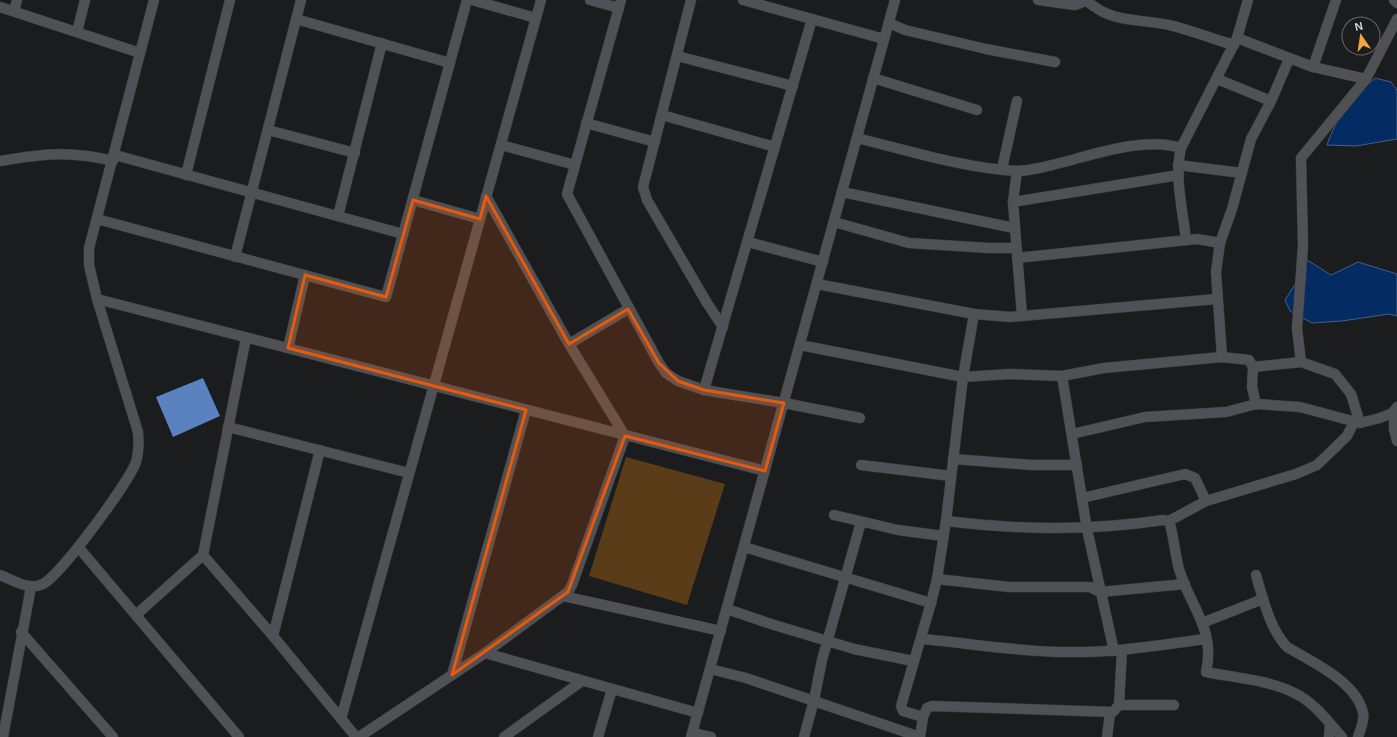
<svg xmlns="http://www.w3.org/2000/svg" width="1397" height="737" viewBox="0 0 1397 737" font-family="Helvetica,sans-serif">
<rect width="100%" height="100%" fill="#1a1c1e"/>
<path fill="#5a3c18" d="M626 457 725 484 687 605 589 576Z"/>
<g fill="#052c62" stroke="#446086">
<path d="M1375 78 1391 82 1397 90V139L1356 146 1327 145C1337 115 1352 98 1375 78Z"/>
<path d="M1304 258 1331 275 1358 262 1397 274V316L1389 314 1342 321 1312 323 1290 311 1285 300 1297 281Z"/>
</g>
<path fill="#5982bf" d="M203 378 220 416 173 437 156 397Z"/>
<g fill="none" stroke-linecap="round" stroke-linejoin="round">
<defs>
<g id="minor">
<path d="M472 0 536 18"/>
<path d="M590 0 619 8"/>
<path d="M621 0 567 194 659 363 666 373 678 381 704 390 784 403 860 418"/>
<path d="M691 0 643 187 647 200 707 303 723 327"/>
<path d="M743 0 884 39"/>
<path d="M1038 0 1075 5 1088 0"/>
<path d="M1394 0 1397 3"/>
<path d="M1087 1C1113 24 1137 18 1169 25 1191 30 1212 39 1234 45"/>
<path d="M0 7 140 53"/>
<path d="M14 11 17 0"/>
<path d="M296 19 450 63"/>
<path d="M889 23 905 30 986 49 1055 62"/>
<path d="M77 32 85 0"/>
<path d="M1237 38 1313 67 1366 79"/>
<path d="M677 56 793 86"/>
<path d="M1313 67 1336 0"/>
<path d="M873 78 977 110"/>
<path d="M1217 79 1271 101"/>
<path d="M662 115 775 147"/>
<path d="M586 123 655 142"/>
<path d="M268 130 355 153"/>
<path d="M857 138C906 150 967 169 1017 171 1031 171 1044 167 1056 164 1093 155 1144 136 1181 148"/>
<path d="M501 145 575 165"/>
<path d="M115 155 403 234"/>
<path d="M0 161C42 154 71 150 113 161"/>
<path d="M1178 165 1242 173"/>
<path d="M1002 169 1017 101"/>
<path d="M1017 171 1013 202 1022 316"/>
<path d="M186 175 230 0"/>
<path d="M842 192 1014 228"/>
<path d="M413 200 480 219"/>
<path d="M1013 202 1179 175"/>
<path d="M338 216 382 43"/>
<path d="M97 219 386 297 467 0"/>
<path d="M834 222 909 243 989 248H1015"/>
<path d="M1186 240C1183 211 1174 177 1181 148L1237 38 1248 0"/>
<path d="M748 242 823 262"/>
<path d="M235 257 301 0"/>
<path d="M1017 258 1197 239 1220 243"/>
<path d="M817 284 974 314 1010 317 1217 299"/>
<path d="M97 299 765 471"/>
<path d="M569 344 628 309"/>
<path d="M800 345 963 377 1010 374 1062 376 1104 368 1222 357 1249 360 1253 367 1252 387 1256 404"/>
<path d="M288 348 305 275"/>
<path d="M1222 357 1216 272 1220 243 1232 209 1251 139 1271 101 1289 59"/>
<path d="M1301 362 1297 328 1303 245 1301 158 1366 79 1397 19"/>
<path d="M1253 367 1301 362 1335 374 1351 394 1360 423"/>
<path d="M1062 376 1087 529 1114 651"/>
<path d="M704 390 812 19"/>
<path d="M1397 407 1394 411V429L1397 441"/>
<path d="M228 427 409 473"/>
<path d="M1072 434 1145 417 1226 412 1256 404 1300 407 1360 423 1380 418 1397 411"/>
<path d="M953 459 1032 465H1077"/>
<path d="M861 465 951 476"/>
<path d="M1082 498 1185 474 1195 478 1206 501"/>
<path d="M834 515 898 530 943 536"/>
<path d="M946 521C1018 530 1090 531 1163 520L1169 521 1206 501 1296 474 1317 465 1347 436 1354 422"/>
<path d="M1169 521C1174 537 1175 554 1179 569 1190 607 1216 629 1206 672 1237 678 1273 680 1300 696 1317 706 1329 723 1342 737"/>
<path d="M744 547 931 603"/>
<path d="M79 548 239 737"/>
<path d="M203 555 273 636 356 737"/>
<path d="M0 575C13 580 29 591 43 584 60 576 129 482 136 462 139 452 139 443 138 432L97 299 89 265V248L154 0"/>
<path d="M1256 575C1263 599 1270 629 1287 647 1312 662 1357 682 1363 713 1365 721 1360 730 1358 737"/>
<path d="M937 579 1009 587H1090L1100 592 1185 584"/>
<path d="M563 596 721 631"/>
<path d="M727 609 771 624 854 649 913 661"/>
<path d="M136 615 203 555 246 338"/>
<path d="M1202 623 1263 599"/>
<path d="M21 632 113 737"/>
<path d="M273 636 320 450"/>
<path d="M921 639C969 643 1018 652 1067 652 1113 653 1160 645 1206 639"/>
<path d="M485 653 698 713"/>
<path d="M710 669 746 678 920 737"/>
<path d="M452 675 526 410"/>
<path d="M1119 705H1174"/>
<path d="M923 717 903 711 901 706 931 603 937 579 946 521 963 377 974 314"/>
<path d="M341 719 541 0"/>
<path d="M693 733 711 737"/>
<path d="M3 737 31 587"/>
<path d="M359 737 485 653 568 592 572 585 625 436 569 344 486 196"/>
<path d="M504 737 582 681"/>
<path d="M598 737 612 689"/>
<path d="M691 737 895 0"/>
<path d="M804 737 814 700 822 660 861 522"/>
<path d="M920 737 923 717 927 708 932 706 1113 712 1119 705 1122 650"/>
<path d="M1107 737 1110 713"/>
<path d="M1329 737 1330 725"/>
</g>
</defs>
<use href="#minor" stroke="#38393b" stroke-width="11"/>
<use href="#minor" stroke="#505154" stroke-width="10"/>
</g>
<path fill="#e8590c" fill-opacity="0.2" stroke="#e8590c" stroke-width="3" stroke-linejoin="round" d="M486 196 569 344 628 309 659 363 678 381 704 390 784 403 765 471 625 436 568 592 452 675 526 410 288 348 305 275 386 297 413 200 480 219Z"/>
<g transform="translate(1361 36) rotate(347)"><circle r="19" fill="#1a1c1e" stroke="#66686a"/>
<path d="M0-3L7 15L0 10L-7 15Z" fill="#f2a542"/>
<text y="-6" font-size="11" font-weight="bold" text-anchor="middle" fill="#d8d9db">N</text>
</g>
</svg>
